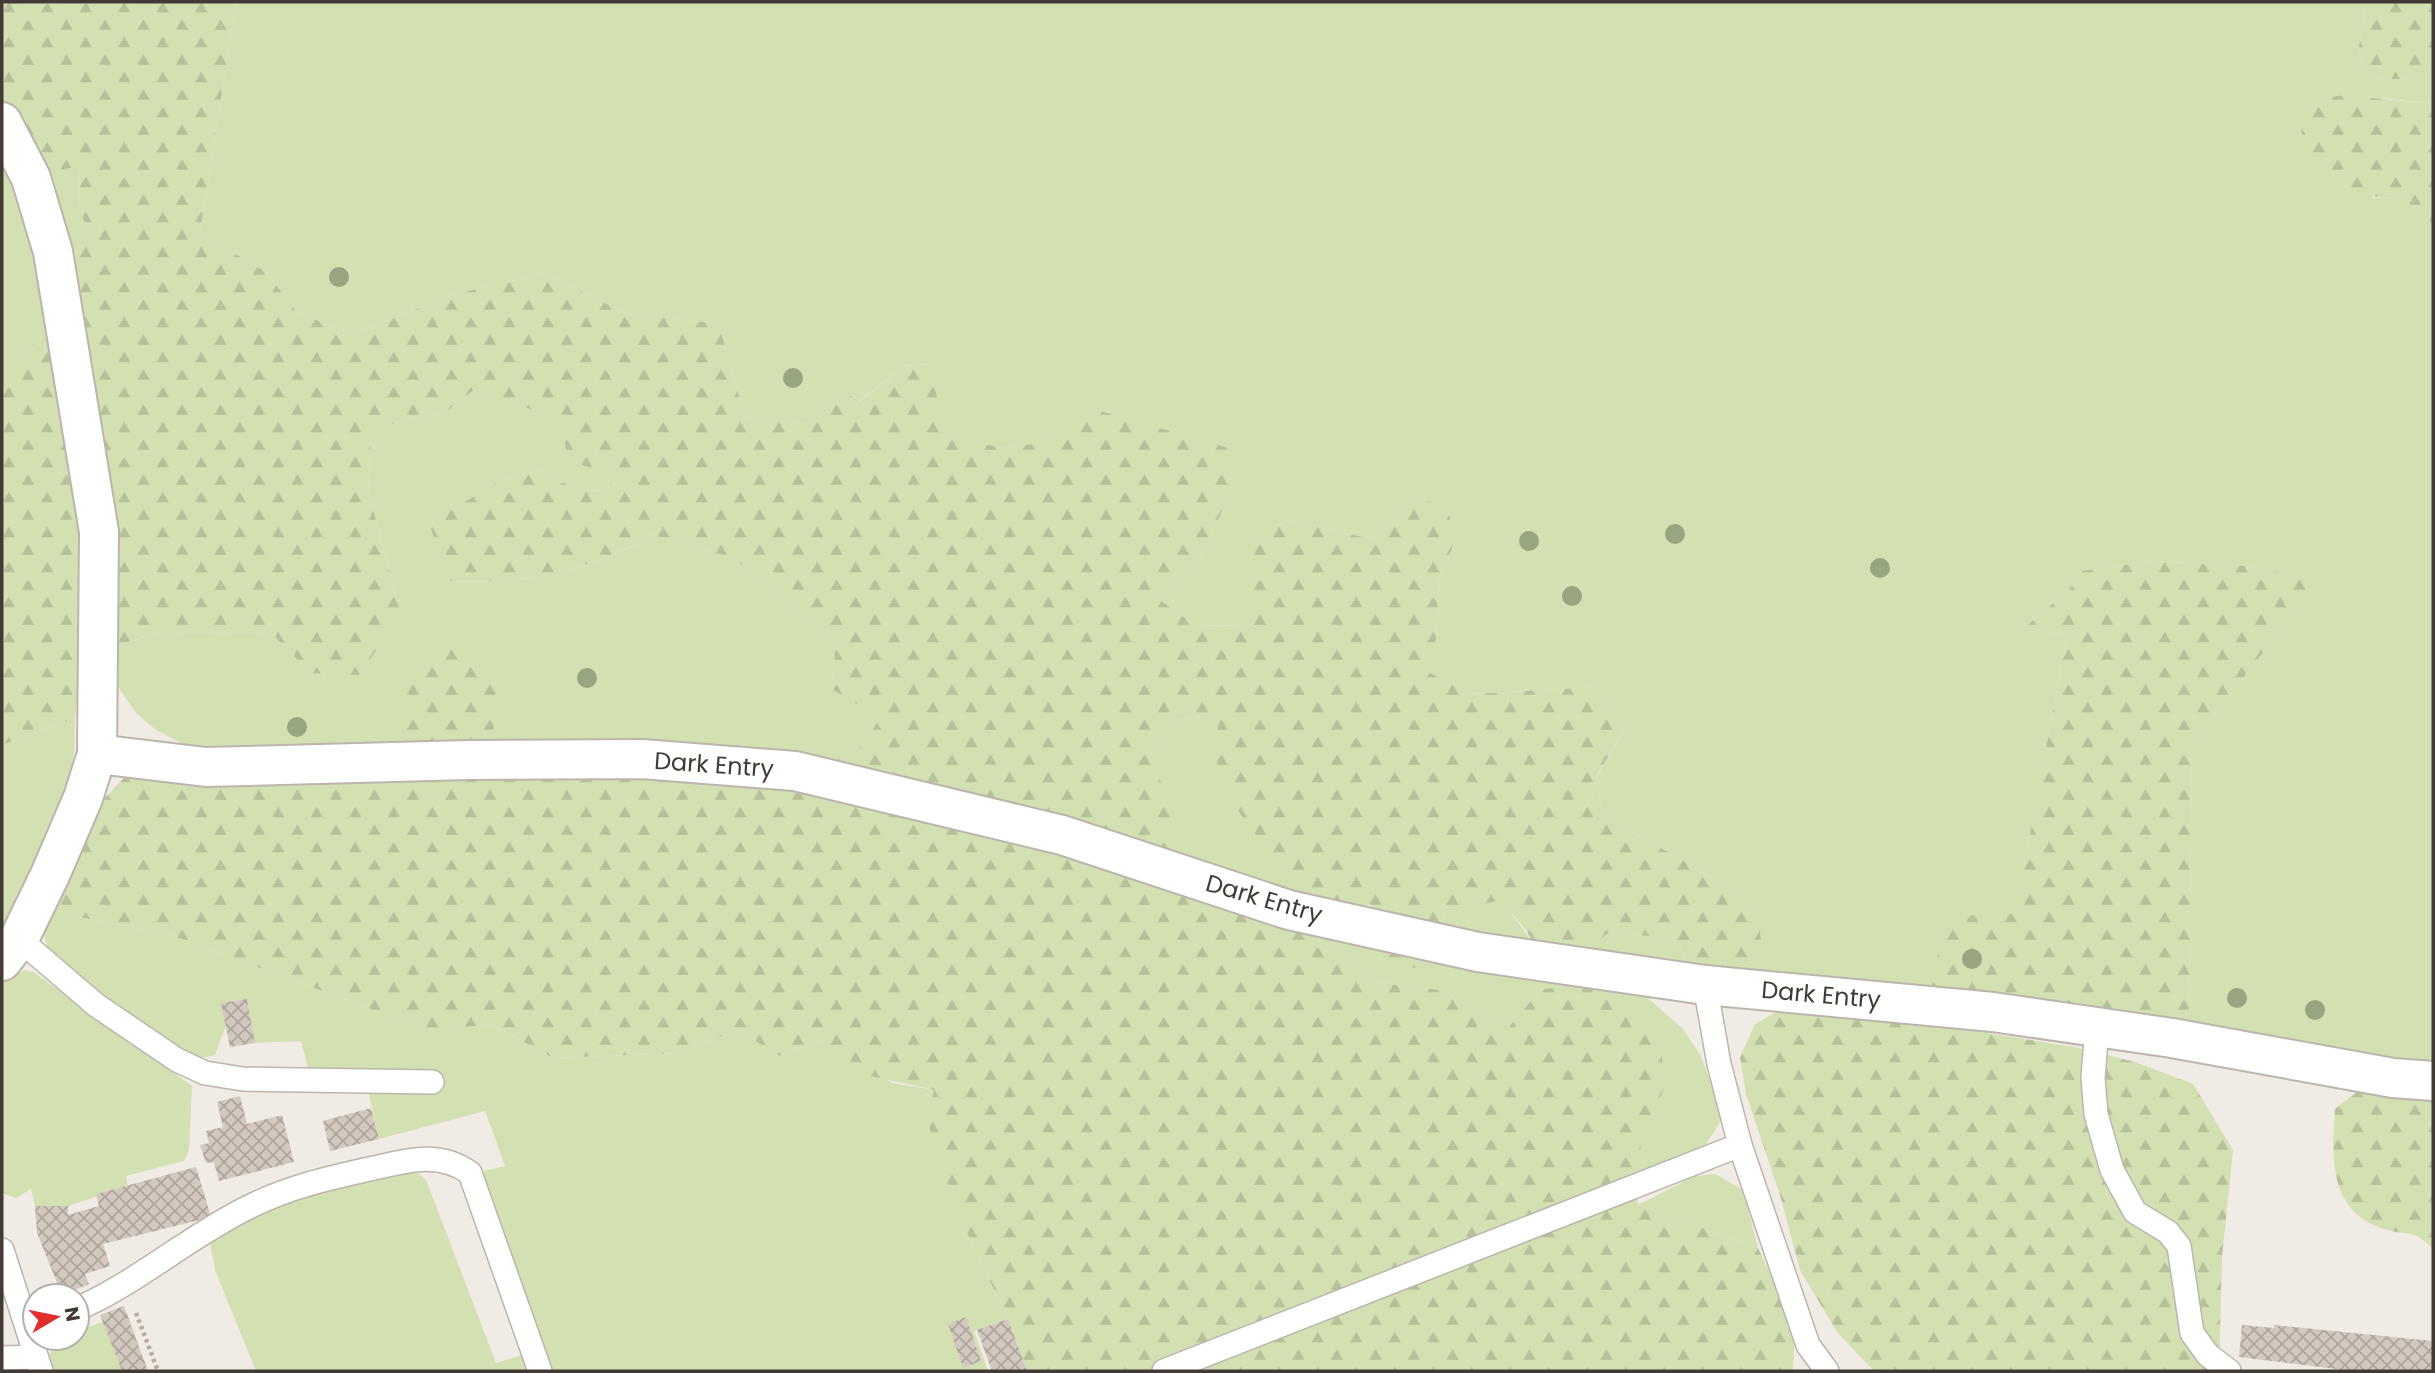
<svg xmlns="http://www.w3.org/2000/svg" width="2435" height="1373" viewBox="0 0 2435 1373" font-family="Poppins,sans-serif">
<defs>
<pattern id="forest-firs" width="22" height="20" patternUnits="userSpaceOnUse" patternTransform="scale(1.75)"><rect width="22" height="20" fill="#d2e0b2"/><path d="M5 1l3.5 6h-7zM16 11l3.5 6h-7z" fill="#b6c19a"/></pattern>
<pattern id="building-cross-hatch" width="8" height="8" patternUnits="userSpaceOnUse" patternTransform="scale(1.75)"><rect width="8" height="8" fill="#d3c8bf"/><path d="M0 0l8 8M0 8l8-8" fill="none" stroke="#ada49c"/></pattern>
</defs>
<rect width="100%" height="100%" fill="#f0ebe5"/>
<g fill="#d2e0b2" fill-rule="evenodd">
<path d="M236 2H2367L2358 52 2369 76C2392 81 2412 80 2433 69V104C2394 99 2358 94 2319 99L2373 198 2401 197 2433 224V1067L2154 1022 2189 1014 2192 743 2298 608 2335 583 2245 566 2154 561 2081 571 2069 590 2024 628 2067 635 2015 915 1920 991 1732 975 1758 910 1697 868 1603 816 1596 778 1624 730 1596 687 1471 694 1425 671 1436 639 1439 578 1454 544 1414 497 1372 539 1286 520 1251 548 1246 626 1195 625 1157 598 1196 568 1231 491 1090 409 1041 443 1003 448 941 435 931 364 905 366 858 402 844 391 807 424 745 417 719 324 625 313 545 273 452 295 353 334 298 313 266 272 200 233Z"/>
<path d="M2 135 20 177 49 329 2 374Z"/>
<path d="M80 165 79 213 91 232 68 270 45 173Z"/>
<path d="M475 389 575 425 616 477 606 491 576 490 541 470 502 480 430 523 449 581C519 585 592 571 652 535L733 558 835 641 833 690 881 718 863 745 830 765 395 747 203 754 156 730 136 713 120 690 111 668 108 648 163 632 271 633 311 673 401 615 368 490 371 439 400 419 443 414Z"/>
<path d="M1219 715 1333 905 1169 859 1151 753 1176 720Z"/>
<path d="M75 718 74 754 65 802 2 934V745Z"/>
<path d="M61 889 58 913 171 935 425 1029 493 1025 553 1058 681 1053 737 1030 780 1056 824 1039 892 1083 934 1090 959 1216 1008 1319 974 1331 988 1371H549L479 1172 505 1166 485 1111 379 1139 363 1068H308L301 1041 255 1043 247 999 222 1003 226 1025 215 1055 200 1058 182 1050 67 971 49 953 42 929ZM966 1317 981 1361 963 1367 948 1324Z"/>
<path d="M1502 899 1536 948 1438 933 1445 912Z"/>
<path d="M1613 930 1680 942 1686 971 1584 951Z"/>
<path d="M1325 933 1425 955 1642 993 1682 1028 1700 1054 1723 1117 1705 1146 1634 1176 1633 1167 1541 989 1508 1028 1441 990 1372 982Z"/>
<path d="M24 970 33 972 192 1086 189 1150 184 1161 126 1176 128 1186 68 1206H35L31 1189 16 1198 2 1193V983Z"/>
<path d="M414 1170 426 1180 496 1363 525 1354 531 1371H256L215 1270 209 1237 282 1200 296 1202C309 1190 327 1194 342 1185Z"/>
<path d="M1715 1174 1743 1190 1758 1248 1638 1205 1695 1176Z"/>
<path d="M103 1322 122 1371H54L49 1357 56 1338H77V1331Z"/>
</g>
<g fill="url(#forest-firs)">
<path d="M2 2 50 4 236 2 200 233 266 272 298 313 353 334 452 295 545 273 625 313 719 324 745 417 807 424 844 391 859 402 905 366 932 364 942 435 1003 448 1041 443 1090 408 1228 448 1231 491 1196 568 1157 598 1195 625 1245 626 1251 548 1286 520 1372 539 1414 497 1448 507 1454 544 1439 578 1436 639 1426 671 1472 694 1596 687 1624 730 1596 777 1603 816 1697 868 1758 910 1763 962 1732 975 1686 971 1680 942 1613 930 1584 951 1554 980 1527 932 1502 900 1445 912 1436 940 1415 968 1382 959 1371 905H1333L1297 891 1217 782 1218 715 1176 720 1151 753 1174 822 1165 891 1233 912 1325 933 1372 982 1441 990 1508 1028 1541 989 1613 985 1661 1045 1664 1088 1633 1167 1638 1205 1758 1248 1795 1325 1793 1371H1027L1008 1319 959 1216 927 1120 934 1090 847 1071 824 1039 780 1056 737 1030 681 1053 553 1058 493 1025 425 1029 171 935 58 913 66 860 84 819 127 775 394 751 408 672 455 647 498 669 491 765 826 767 863 745 880 718 833 690 835 641 733 558 652 535C591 571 519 585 449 581L429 523 502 480 541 470 576 490 606 491 615 477 568 460 564 439 574 425 475 389 443 414 400 419 371 440 368 490 401 615 359 675 311 673 271 633 163 632 82 655 75 718 2 745V374L49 329 68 270 91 232 79 213 80 166 45 173 2 135Z"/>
<path d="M2367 2H2433V69C2412 80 2392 81 2369 76L2358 52Z"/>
<path d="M2345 95 2433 104V224L2401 197C2382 198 2348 197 2332 186 2314 174 2289 122 2308 104 2316 96 2334 97 2345 95Z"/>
<path d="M2154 561 2245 566 2337 583 2298 608 2192 743 2189 1014 2154 1022 1920 991 1958 916 2015 914 2067 635 2024 628 2069 590 2081 571Z"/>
<path d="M1794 1002 2074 1047 2135 1062 2193 1084 2233 1150 2222 1257 2219 1371H1874L1837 1332 1800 1270 1780 1195 1746 1094 1740 1058 1755 1024Z"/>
<path d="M2366 1085 2433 1099V1249C2411 1227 2410 1237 2384 1229 2328 1211 2332 1158 2335 1109Z"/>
</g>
<g fill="url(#building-cross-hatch)">
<path d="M247 999 255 1043 230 1047 221 1003Z"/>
<path d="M240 1096 247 1124 282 1115 294 1162 219 1181 214 1162 206 1163 200 1145 209 1143 206 1131 223 1127 217 1102Z"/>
<path d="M371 1108 379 1139 330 1151 323 1121Z"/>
<path d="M196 1167 211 1217 103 1244 110 1266 85 1274 89 1284 62 1295 37 1233 35 1206H68V1215L99 1206 96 1194Z"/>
<path d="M124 1306 148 1371H122L100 1315Z"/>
<path d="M966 1317 981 1361 963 1368 948 1324Z"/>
<path d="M1008 1319 1027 1371H992L977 1330Z"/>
<path d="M2242 1325 2274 1328V1325L2433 1341V1371H2352L2239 1357Z"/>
</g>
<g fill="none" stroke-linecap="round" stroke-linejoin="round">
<defs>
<g id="lane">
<path d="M19 939 96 1005 177 1060 205 1073 243 1079 432 1082"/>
<path d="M1705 985 1719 1064 1740 1145 1808 1345 1827 1371"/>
<path d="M2097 1027 2093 1078 2096 1114 2112 1170 2135 1212 2168 1232 2179 1246 2192 1333 2208 1355 2229 1371"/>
<path d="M2 1250 41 1371"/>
<path d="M77 1309C137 1283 188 1237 247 1208 288 1187 329 1178 374 1168 408 1160 440 1151 470 1173L540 1371"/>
<path d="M2 1358 36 1357"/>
<path d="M1164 1371 1740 1145"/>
</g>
<g id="street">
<path d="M2 122 31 178 53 252 99 532 97 754 83 798 50 875 19 939 2 961"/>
<path d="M97 754 206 767 468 760 642 759 795 771 1062 835 1289 910 1478 952 1705 985 1993 1012 2172 1038 2393 1078 2433 1081"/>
</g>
</defs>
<use href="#lane" stroke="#bdb5ac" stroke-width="26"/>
<use href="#street" stroke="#bdb5ac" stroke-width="42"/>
<path stroke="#baab9c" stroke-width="4.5" stroke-dasharray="3.5 3.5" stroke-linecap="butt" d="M136 1313 158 1371"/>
<use href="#lane" stroke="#fff" stroke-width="23"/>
<use href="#street" stroke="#fff" stroke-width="38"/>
</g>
<g fill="#97a581">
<circle cx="339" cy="277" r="10"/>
<circle cx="793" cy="378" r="10"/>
<circle cx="1675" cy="534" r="10"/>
<circle cx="1529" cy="541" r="10"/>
<circle cx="1880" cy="568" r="10"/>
<circle cx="1572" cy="596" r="10"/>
<circle cx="587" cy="678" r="10"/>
<circle cx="297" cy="727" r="10"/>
<circle cx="1972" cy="959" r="10"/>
<circle cx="2237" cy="998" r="10"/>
<circle cx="2315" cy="1010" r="10"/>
</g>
<g text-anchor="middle" stroke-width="5" stroke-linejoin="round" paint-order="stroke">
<g font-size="24" fill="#423b35" stroke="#fff">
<text transform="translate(714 765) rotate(4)" y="8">Dark Entry</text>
<text transform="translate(1264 899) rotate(16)" y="8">Dark Entry</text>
<text transform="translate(1821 995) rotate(5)" y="8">Dark Entry</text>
</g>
</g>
<rect width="2435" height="1373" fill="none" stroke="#423b35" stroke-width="7"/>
<g transform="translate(56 1317) rotate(80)"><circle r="33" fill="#ffffff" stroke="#b3b1ae" stroke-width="2"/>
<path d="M0-5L12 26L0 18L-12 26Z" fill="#e02e2d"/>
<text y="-10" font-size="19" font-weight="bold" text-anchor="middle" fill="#423b35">N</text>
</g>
</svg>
